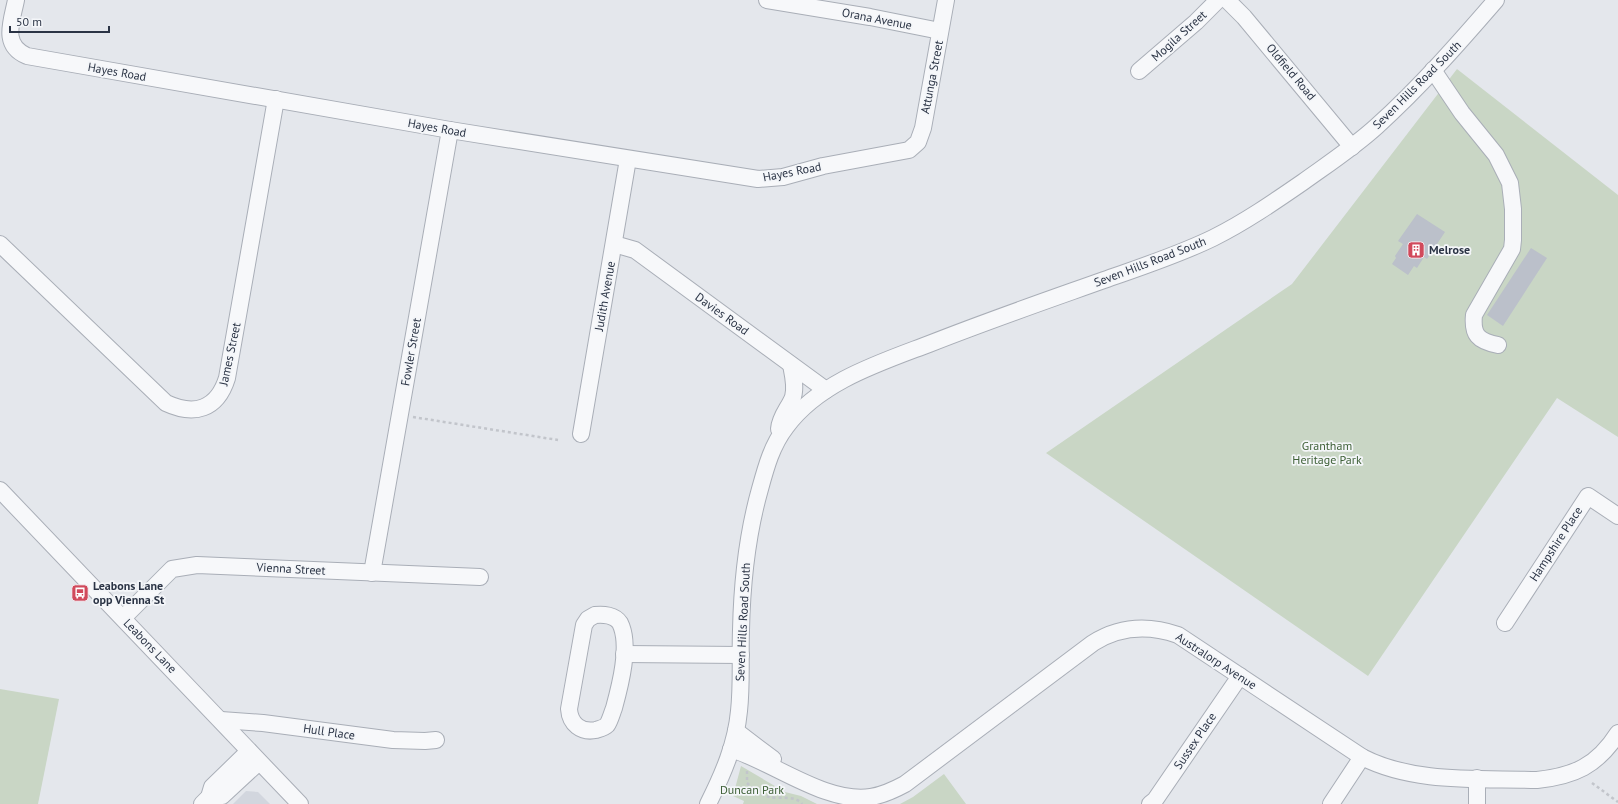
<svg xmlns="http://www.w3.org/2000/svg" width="1618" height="804" viewBox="0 0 1618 804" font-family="'PT Sans',sans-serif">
<rect width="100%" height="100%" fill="#e4e7ec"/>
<path fill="#d2d6de" d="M246 791 258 792 270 804H233Z"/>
<g fill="#c9d6c5">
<path d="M1457 69 1618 195V437L1557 398 1368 676 1046 453 1292 284Z"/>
<path d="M0 689 59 699 38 804H0Z"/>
<path d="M741 766 785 792 801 796 817 804H743L744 801 733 796Z"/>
<path d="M944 774 966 804H900L913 797Z"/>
</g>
<g fill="#bbc0ca">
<path d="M1417 214 1445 232 1427 259 1424 257 1417 268 1414 266 1408 275 1392 264 1396 258 1395 256 1403 244 1398 241Z"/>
<path d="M1531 248 1547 258 1503 326 1487 315Z"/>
</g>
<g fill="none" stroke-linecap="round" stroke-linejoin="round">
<defs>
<g id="minor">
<path d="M16 0C12 21 1 45 27 56L450 130 758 179 783 177 823 166 909 150 918 142 923 128 946 0"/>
<path d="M767 0 870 17 940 31"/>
<path d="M1227 0 1244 17 1352 147"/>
<path d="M1433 70 1462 113 1496 155 1510 183 1513 209V240L1512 249 1474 315C1472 335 1478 341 1498 345"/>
<path d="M1139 71 1196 22 1218 0"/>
<path d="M0 244 166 403C194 416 217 410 227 378L276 99"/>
<path d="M614 244 635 250 826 390"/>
<path d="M779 429C780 416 789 408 793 397 796 387 793 375 791 365"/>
<path d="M581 434 628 159"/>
<path d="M0 490 300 804"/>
<path d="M372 573 450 130"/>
<path d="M595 615C603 614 615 615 620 623 631 645 620 686 614 708 612 713 610 721 607 725 604 728 599 729 596 730 581 733 570 724 569 709L584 625 588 619Z"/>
<path d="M123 618 172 569 197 565 480 577"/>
<path d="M1505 623 1588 496 1618 516"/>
<path d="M624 654 741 655"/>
<path d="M221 720 263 723 393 740 425 741 436 740"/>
<path d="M736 731 773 759"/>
<path d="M731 749C773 762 826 804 871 797 883 795 894 790 905 784L1093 643C1120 626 1149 625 1178 635L1362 757C1414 784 1480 778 1537 780 1574 776 1597 766 1618 733"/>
<path d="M209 797 222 796 259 762"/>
<path d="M202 804 209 797 212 787 249 751"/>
<path d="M708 804C723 774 736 744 739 711 742 684 740 657 741 630 742 583 747 535 760 489 766 467 772 445 786 427 819 382 879 363 929 344 987 321 1045 301 1104 280 1141 267 1178 255 1213 238 1245 222 1274 202 1303 182 1328 164 1354 147 1377 126 1420 87 1458 44 1496 0"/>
<path d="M1150 804 1155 800 1240 676"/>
<path d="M1331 804 1362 757"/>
<path d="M1477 804V778"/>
</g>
</defs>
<use href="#minor" stroke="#a9aeb7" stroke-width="18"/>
<g stroke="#c2c5cb" stroke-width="2.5" stroke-dasharray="3 3" stroke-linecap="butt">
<path d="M413 417 558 440"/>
<path d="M747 771V783C753 789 761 795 769 797 778 799 796 795 802 804"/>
<path d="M1592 783 1618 802"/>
</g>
<use href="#minor" stroke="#f7f8fa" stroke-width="16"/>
</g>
<defs>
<symbol id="building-square" viewBox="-11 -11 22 22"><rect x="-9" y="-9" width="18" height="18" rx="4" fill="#d1495b" stroke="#f4f6f9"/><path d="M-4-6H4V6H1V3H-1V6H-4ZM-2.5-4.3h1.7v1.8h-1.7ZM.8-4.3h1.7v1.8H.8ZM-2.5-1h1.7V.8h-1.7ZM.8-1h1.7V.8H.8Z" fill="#fff"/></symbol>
<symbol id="bus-square" viewBox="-11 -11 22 22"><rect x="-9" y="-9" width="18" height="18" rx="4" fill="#d1495b" stroke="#f4f6f9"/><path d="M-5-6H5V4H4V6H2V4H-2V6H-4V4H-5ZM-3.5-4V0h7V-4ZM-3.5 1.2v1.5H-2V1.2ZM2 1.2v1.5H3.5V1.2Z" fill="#fff"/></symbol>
</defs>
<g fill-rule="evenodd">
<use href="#building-square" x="1406" y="240" width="20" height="20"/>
<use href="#bus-square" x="70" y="583" width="20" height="20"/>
</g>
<g text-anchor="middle" stroke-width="3.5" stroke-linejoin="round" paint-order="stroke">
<g font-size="12" fill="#2b3445" stroke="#f4f6f9">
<text transform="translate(877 19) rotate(11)" y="4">Orana Avenue</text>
<text transform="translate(1179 36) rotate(-42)" y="4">Mogila Street</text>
<text transform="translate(117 72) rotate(10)" y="4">Hayes Road</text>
<text transform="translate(1291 72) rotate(50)" y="4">Oldfield Road</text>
<text transform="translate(932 77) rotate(-79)" y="4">Attunga Street</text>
<text transform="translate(1417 85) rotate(-45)" y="4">Seven Hills Road South</text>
<text transform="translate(437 128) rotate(10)" y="4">Hayes Road</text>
<text transform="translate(792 172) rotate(-11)" y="4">Hayes Road</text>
<text transform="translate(1150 262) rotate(-21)" y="4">Seven Hills Road South</text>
<text transform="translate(605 296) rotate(-80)" y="4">Judith Avenue</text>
<text transform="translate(722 314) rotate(36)" y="4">Davies Road</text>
<text transform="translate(411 352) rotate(-80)" y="4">Fowler Street</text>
<text transform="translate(230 354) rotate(-78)" y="4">James Street</text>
<text transform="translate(1556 544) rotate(-57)" y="4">Hampshire Place</text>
<text transform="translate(291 569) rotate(3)" y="4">Vienna Street</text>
<text transform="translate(743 622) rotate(-87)" y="4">Seven Hills Road South</text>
<text transform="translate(150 646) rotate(46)" y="4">Leabons Lane</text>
<text transform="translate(1216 661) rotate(33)" y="4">Australorp Avenue</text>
<text transform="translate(329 732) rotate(8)" y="4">Hull Place</text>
<text transform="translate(1195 741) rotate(-56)" y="4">Sussex Place</text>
</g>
<g font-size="12" font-weight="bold" fill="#2b3445" stroke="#f4f6f9" text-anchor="start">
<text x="1429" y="254">Melrose</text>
<text x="93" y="590">Leabons Lane<tspan x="93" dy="14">opp Vienna St</tspan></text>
</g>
<g font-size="12" fill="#3f6138" stroke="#f4f6f9">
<text x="1327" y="450">Grantham<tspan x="1327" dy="14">Heritage Park</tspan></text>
<text x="752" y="794">Duncan Park</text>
</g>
</g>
<path d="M10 26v6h99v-6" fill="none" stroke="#2b3445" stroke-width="2"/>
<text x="16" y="26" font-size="12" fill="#2b3445" stroke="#f4f6f9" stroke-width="3" paint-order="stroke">50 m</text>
</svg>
